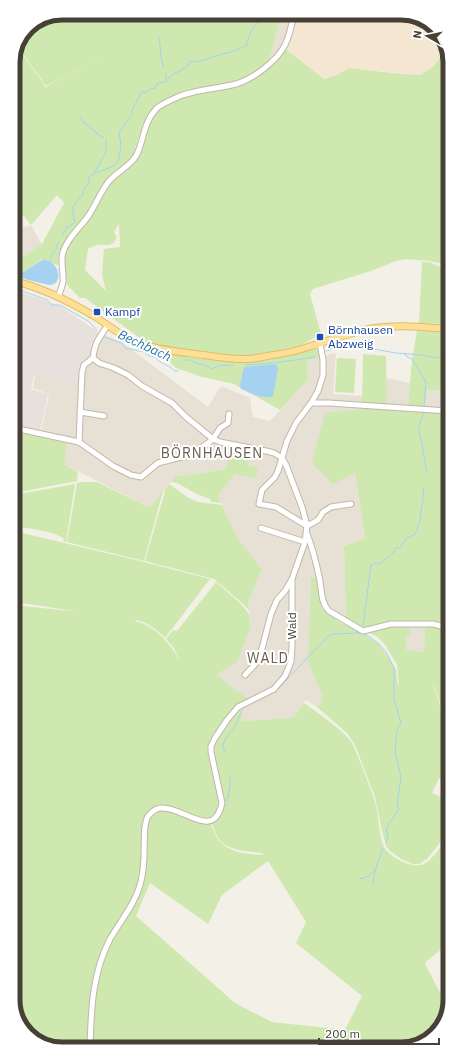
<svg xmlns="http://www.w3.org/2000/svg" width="463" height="1062" viewBox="0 0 463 1062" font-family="'IBM Plex Sans',sans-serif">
<rect width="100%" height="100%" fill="#f3f0e7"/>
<g fill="#e7e1d5">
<path d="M280 19 292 22 288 39 268 66Z"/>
<path d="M31 225 42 245 23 257 14 260V231Z"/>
<path d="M97 331 124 344 208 407 221 386 250 398 253 417 270 421 308 380 307 360 336 353 333 394 363 396V409L355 473 365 538 344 546 346 618 327 608 321 577 316 578 312 577 308 662 322 695V701L317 707 306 700 293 718 243 721 239 709 249 704V699L230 686 217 674 251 627 248 603 262 569 237 537 218 496 235 474 226 469 175 477 150 508 64 464 40 437 49 394 33 388 35 375 54 378 78 379Z"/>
<path d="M386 378 410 383 408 406 387 405Z"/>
<path d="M427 390 448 391V409L425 408Z"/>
<path d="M410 625H425L424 652 406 651V634Z"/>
</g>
<path fill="#f5e6d2" d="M294 13H404L431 23 447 45 433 67 421 75 349 68 337 75 324 79 284 48Z"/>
<path fill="#e6e1dc" d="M14 290 60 306 97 331 90 347 81 385 34 375 31 389 48 394 40 432 14 426Z"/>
<g fill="#cfe8b0" fill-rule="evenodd">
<path d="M62 13H291L289 21 280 19 269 62 256 72 243 79 229 84 196 88 185 91 158 104 152 111 143 124 133 155 129 161 116 172 91 208 79 224 69 236 63 245 60 253 58 265C53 265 48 261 43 259L22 273 21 277 14 275V260L23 257 42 244 64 203 57 195 31 225 24 216 14 218 13 59 18 48 45 86V88L52 83 114 53 51 83 46 86 18 47 28 27Z"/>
<path d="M284 48 324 79 337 75 349 68 402 74 421 75 433 67 447 48 448 265 429 261 406 259 396 261 371 271 313 289 310 294 321 334 301 345 279 350V357L309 349H317L321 357 307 360 308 380 280 410 234 384 202 377 176 368 163 355 85 298H80L67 285 65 271V258L66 250 70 242 97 206 110 184 114 179 130 165 152 115 164 104 191 94 248 80ZM119 224 120 247 104 249 102 275 106 291 85 270 88 249C91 247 94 246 97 245 107 244 111 248 117 238L114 232Z"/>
<path d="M422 262H429L445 269H448V324L419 323Z"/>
<path d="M417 331 448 332V391L427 390 425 407 448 409 449 626C421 620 392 619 364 628L346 618 344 546 365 538 355 473 333 484 312 463 325 413 362 409 363 354 386 356 387 405 408 406 412 360Z"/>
<path d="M337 358 356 359 354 393 335 392Z"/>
<path d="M14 429 40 435V437L67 443 64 464 78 472 77 481 14 493Z"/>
<path d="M230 450H249L247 465 258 468 256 478 235 474 218 496 221 503 211 502 210 499 197 494 177 483 171 482 175 477 226 469Z"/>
<path d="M81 482H97L150 508 163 491 144 561 67 542 77 483Z"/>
<path d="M75 484 66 542 63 541 64 539C57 532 28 528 17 527V530L14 529V495Z"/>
<path d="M169 484 189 498 198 502 222 505 237 537 262 569 248 603 249 610 241 602 214 579 145 561 166 488Z"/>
<path d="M14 531 144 562 210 579 165 638C157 630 146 621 135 620L136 622C148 622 167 640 173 650 176 654 177 658 179 662V661L174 648 166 639 173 630 177 631 216 582 240 603 249 614 251 627 237 662 217 674 230 686 249 699 228 714 213 735 207 748 219 799C219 820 210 815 196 822L211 824C219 851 238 854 264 855L262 853C238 850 217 851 212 821 221 815 224 808 223 797L216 769 213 748 215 741 239 709 243 721 293 718 304 703C316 712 345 731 352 743 356 751 359 760 363 769 367 781 373 793 376 806 379 817 379 838 384 847 391 858 411 869 424 864 433 860 443 843 450 835V942L427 961 425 964 447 1006H448L440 1030 417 1046 59 1049 32 1039 16 1016 15 607 23 606 80 612 29 604 15 603ZM268 861 306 922 296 943 362 996 345 1030 272 1022 235 1003 136 916 150 883 208 924 222 895Z"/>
<path d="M311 577 316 578 322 609 338 621 362 633 378 643 391 661 396 670 398 686 399 684 397 665 386 646 378 637 366 631 392 626 410 625V635H406V650L424 652 425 625H433L449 629V730L433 682 434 687 449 735V783L439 778 432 793 449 801 450 830 427 859 419 864H413L403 860 390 851 386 846 382 831 375 797 355 745 347 733 317 707 322 701V695L308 662Z"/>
</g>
<g fill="#a4d2f0">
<path d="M44 259C47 261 52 262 55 266 60 273 60 285 49 285L28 280 21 277 22 273Z"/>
<path d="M275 364 277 365 278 369 273 396C262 400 251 393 241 389L240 386 244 367Z"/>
</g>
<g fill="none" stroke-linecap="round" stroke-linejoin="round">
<g stroke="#a4d2f0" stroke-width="1">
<path d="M159 37C161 48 160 59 164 68"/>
<path d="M166 81V73"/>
<path d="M79 117 83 121 84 123 90 126 93 130 95 131 97 134 103 137"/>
<path d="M95 172 106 152V140"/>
<path d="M62 236 67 227 73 224 75 221 73 213V207L77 201 82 196 84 188 88 184 89 177 93 174 114 166 119 159 121 144 119 133 129 118 132 115V110L142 92 146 93 150 89 155 88 157 84 166 81 172 75 187 67 189 62 200 61 222 54 231 52 246 46 251 31 265 13"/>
<path d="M49 262 53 253 57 248V244L59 242"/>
<path d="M14 288 47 300 52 305H60L88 321 97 330"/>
<path d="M104 337 122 343 125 348 144 352C147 356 150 356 155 357 161 365 168 364 175 371H178"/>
<path d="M327 351 339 346 362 347 396 353 422 355 426 356 448 359"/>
<path d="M405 354 406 356 412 359 426 382 424 407"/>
<path d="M184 360H191L196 363 208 366 212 369 220 365 233 366"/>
<path d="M246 365 281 362 315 357"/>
<path d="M424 411 419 427V431L422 443 423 451 427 473"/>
<path d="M363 626 371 565 376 563 380 564 394 552 396 548H400L406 539 409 537 414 535 417 531V528L421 518 420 516 423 499V495L424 487"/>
<path d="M279 688 328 636 332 634 361 633 369 636 380 645 386 652 394 668V699L401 723 397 730 395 752 401 777 397 806 399 809 386 828 388 837 386 842"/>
<path d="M225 752C218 743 231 733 236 725 238 720 240 715 242 710"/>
<path d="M227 801 230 786V777"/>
<path d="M360 879 369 876 376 869"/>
<path d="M373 885C373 880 376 868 377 864 378 862 379 860 380 858 381 854 381 851 383 848"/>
</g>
<defs>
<g id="minor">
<path d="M58 297C60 292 62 287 63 282 64 272 60 262 63 252 68 237 80 228 89 215 96 204 101 191 109 181 117 172 130 166 136 156 144 141 143 123 156 109 162 103 172 100 180 96 198 89 217 89 236 84 253 79 277 61 285 45 290 35 292 24 294 13"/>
<path d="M107 326C99 339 95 341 93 358L99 363 114 368 128 375 142 386 172 403 186 417 213 439 220 442 266 451 274 453 282 458 286 465 302 507 307 526 305 542 292 579 285 591 277 600 271 614 259 660 245 675"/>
<path d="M320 343 323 360V375L318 391 311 403 296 423 287 441 278 471 275 477 262 490 259 504 276 507 307 526 318 520 323 512 331 507 351 504"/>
<path d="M311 403H329L448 411"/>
<path d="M80 412 104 416"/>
<path d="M14 428 79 442 113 466 131 475 141 477 158 463 189 455 207 444 213 439 220 428 228 423 229 414"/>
<path d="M79 442 82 372 84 365 93 358"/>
<path d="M261 528 305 542"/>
<path d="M307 534C312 547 316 562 319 576 322 588 320 602 329 611L363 631 391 624H433L449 628"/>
<path d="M90 1049C91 1010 92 974 110 939 121 920 136 903 141 881 146 863 143 844 145 826 146 824 146 820 147 818 148 816 150 814 151 813 154 810 158 808 162 808 182 806 214 842 222 803L211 752V746L215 738 227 720 238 707 274 689 285 676 291 662 292 647V579"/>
</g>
<path id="major" d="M14 281C42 288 69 301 94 316 108 325 120 335 135 342 156 350 182 352 204 355 216 357 230 359 243 359 251 359 259 358 267 356 282 354 297 351 311 346 330 340 350 333 369 329 395 324 422 327 448 329"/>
</defs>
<use href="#minor" stroke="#bfb7aa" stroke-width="7"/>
<use href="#major" stroke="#e3bc65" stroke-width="8"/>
<use href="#minor" stroke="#fff" stroke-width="5"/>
<use href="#major" stroke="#fedf96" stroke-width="6"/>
</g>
<g fill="#1a4fb4" stroke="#fff" stroke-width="1.5">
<rect x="93" y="308" width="8" height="8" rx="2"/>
<rect x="316" y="333" width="8" height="8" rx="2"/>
</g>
<g text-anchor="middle" stroke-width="4" stroke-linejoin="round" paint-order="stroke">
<g font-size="12" fill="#164399" stroke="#fff" text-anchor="start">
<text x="105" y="316">Kampf</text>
<text x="328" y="334">Börnhausen<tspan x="328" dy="14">Abzweig</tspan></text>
</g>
<g font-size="12" fill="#474036" stroke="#fff">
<text transform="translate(292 626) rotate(-90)" y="4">Wald</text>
</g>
<g font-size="13" font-style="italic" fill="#2e78aa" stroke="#fff">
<text transform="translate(145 345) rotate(25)" y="5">Bechbach</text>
</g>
<g font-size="14" letter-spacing="1" fill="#695e4d" stroke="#fff">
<text x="212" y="458">BÖRNHAUSEN</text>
<text x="268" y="663">WALD</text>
</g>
</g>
<path d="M0 0H463V1062H0ZM62 20H401A42 42 0 0 1 443 62V1000A42 42 0 0 1 401 1042H62A42 42 0 0 1 20 1000V62A42 42 0 0 1 62 20Z" fill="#fff" fill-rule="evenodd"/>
<path fill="none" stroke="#474036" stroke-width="5" d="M62 20H401A42 42 0 0 1 443 62V1000A42 42 0 0 1 401 1042H62A42 42 0 0 1 20 1000V62A42 42 0 0 1 62 20Z"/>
<g transform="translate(427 36) rotate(279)" stroke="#ffffff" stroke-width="3" paint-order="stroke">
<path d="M0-3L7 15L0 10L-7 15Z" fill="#474036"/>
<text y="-6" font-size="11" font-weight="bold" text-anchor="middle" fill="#474036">N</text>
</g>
<path d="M319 1038v6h120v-6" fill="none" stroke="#474036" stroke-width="2"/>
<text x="325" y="1038" font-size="12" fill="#474036" stroke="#ffffff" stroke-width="3" paint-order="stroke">200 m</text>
</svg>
